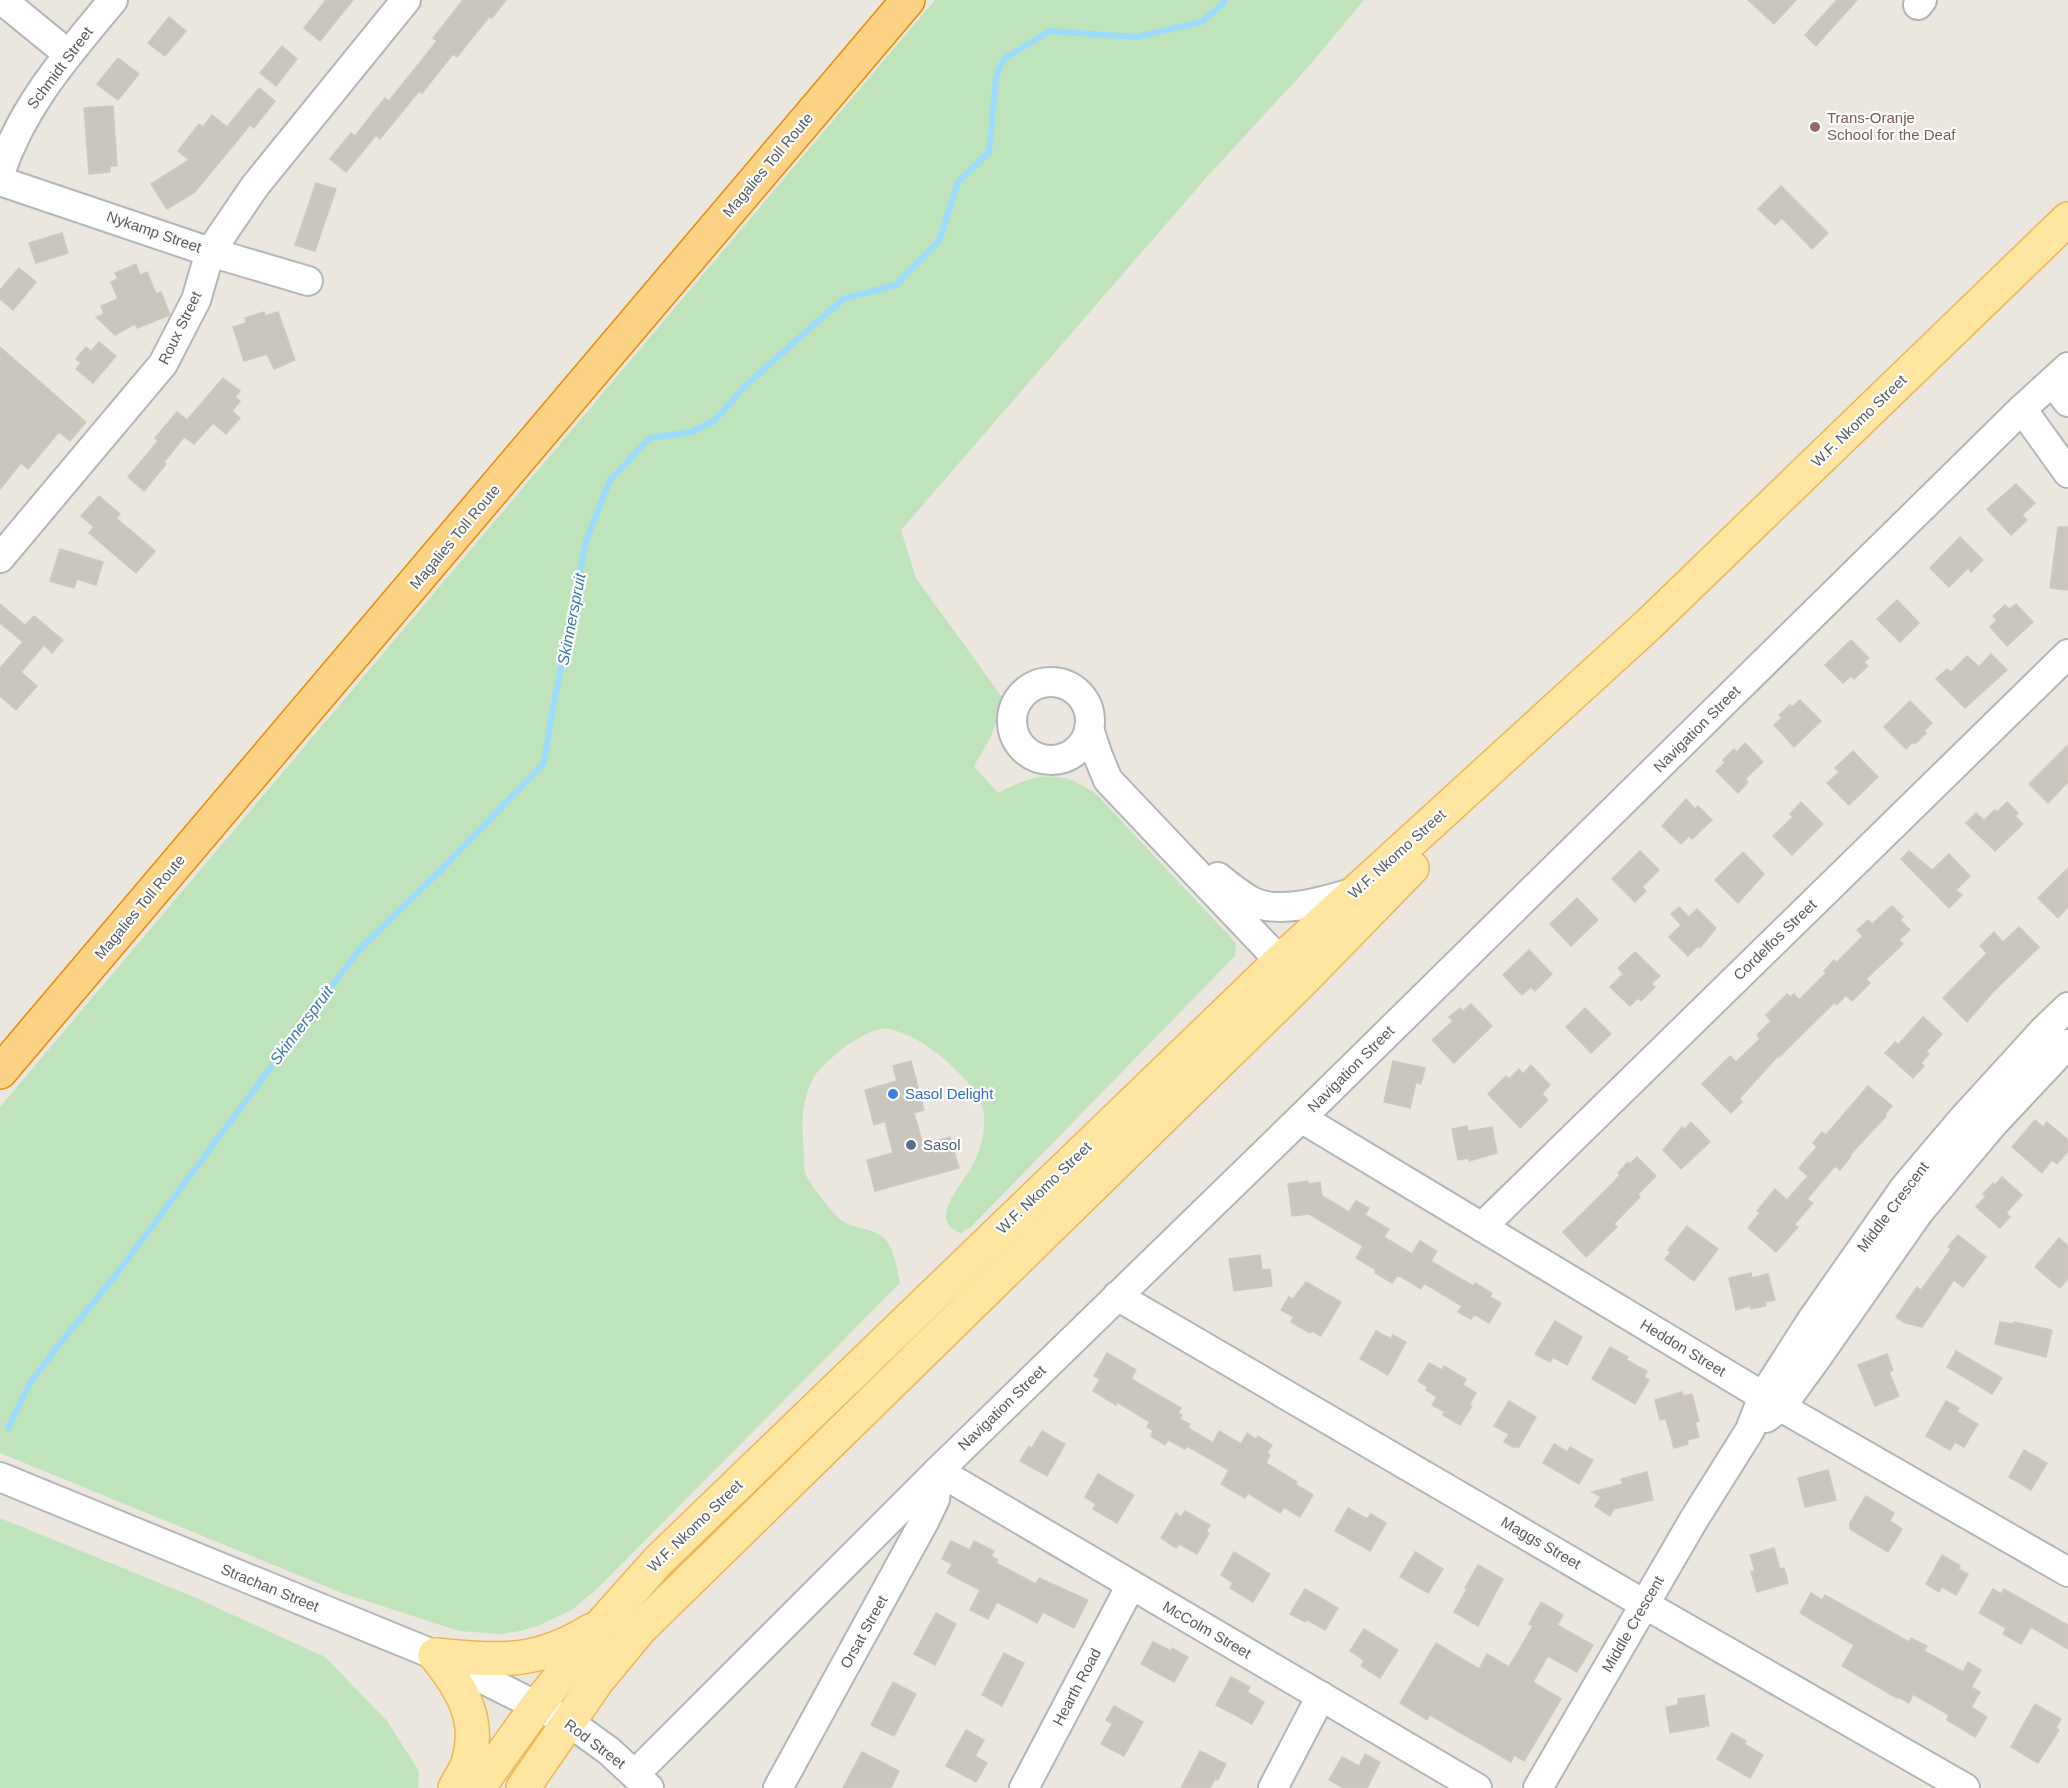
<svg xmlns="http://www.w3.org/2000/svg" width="2068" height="1788" viewBox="0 0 2068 1788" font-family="Helvetica,sans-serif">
<rect width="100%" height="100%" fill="#ebe7df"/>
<g fill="#bfe3bb">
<path d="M935 0H1364L1309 66 1206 178 901 530 916 578 1004 700 991 736 974 766 998 793C1021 781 1042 771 1068 779 1076 781 1086 788 1094 792L1236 943 1235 956 971 1227 961 1233C925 1221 964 1183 972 1166 981 1150 987 1127 983 1109 981 1097 970 1084 961 1075 942 1055 917 1036 890 1029 876 1025 848 1044 837 1053 829 1061 818 1069 813 1079 800 1103 802 1129 804 1155 804 1160 804 1167 805 1173 808 1182 833 1214 841 1220 853 1229 876 1228 886 1240 895 1253 897 1268 900 1283L599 1587 572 1610 540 1625 521 1631 500 1634 459 1631 342 1593 0 1453V1107Z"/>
<path d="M0 1518 194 1597 325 1657 387 1721 419 1771 418 1788H0Z"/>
</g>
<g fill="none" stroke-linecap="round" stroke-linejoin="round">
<path stroke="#9cddfe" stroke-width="6" d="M8 1428 30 1383 62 1341 115 1276 359 950 444 867 544 763 552 713 586 541 610 480 650 438 691 432 715 420 746 385 843 299 896 285 939 241 958 182 989 152 996 78 1003 60 1049 31 1136 37 1201 22 1223 4 1225 0"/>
</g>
<g fill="#cbc5c0" stroke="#d0c8bd" stroke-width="1.5">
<path d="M326 0H353L320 41 304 28Z"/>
<path d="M463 0H506L492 18 489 17 457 57 453 54 422 93 419 91 380 139 376 135 346 172 330 159 351 133 355 136 385 98 389 101 437 41 433 38Z"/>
<path d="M1748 0H1796L1774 24Z"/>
<path d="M1837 0H1857L1816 46 1805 35Z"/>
<path d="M169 17 186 31 165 56 148 43Z"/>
<path d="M282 46 297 59 276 86 260 73Z"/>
<path d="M118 58 139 74 118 100 97 84Z"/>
<path d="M259 88 275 101 254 128 250 125 195 192 167 209 151 184 189 160 178 151 199 124 203 127 212 115 227 127Z"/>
<path d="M113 106 117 166H110V172L89 174 84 108Z"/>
<path d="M316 183 336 189 315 251 295 245Z"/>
<path d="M1781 186 1828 233 1812 249 1782 218 1775 225 1758 209Z"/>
<path d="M62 233 68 253 36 263 29 243Z"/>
<path d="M136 264 140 275 147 272 156 294 161 292 170 315 137 328 135 324 115 335 96 317 104 314 101 306 118 299 111 282 118 279 115 273Z"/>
<path d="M19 268 36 282 13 310 0 299V290Z"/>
<path d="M264 312 265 316 278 312 295 360 274 369 267 354 244 361 233 327 246 323 245 318Z"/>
<path d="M99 342 116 356 93 383 76 369 81 363 76 359 86 347 91 351Z"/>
<path d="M0 347 86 422 70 441 59 432 28 469 21 463 0 489Z"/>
<path d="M223 378 240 391 235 397 240 401 232 411 240 418 226 434 213 423 194 444 184 437 164 462 166 464 144 491 128 477 158 441 155 438 177 412 187 420Z"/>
<path d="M2016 484 2035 503 2022 515 2027 520 2011 535 1987 509Z"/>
<path d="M99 496 120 514 116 518 155 551 136 573 89 533 94 527 81 516Z"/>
<path d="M2058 527H2068V590L2050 588Z"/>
<path d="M1960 537 1983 560 1971 572 1968 568 1949 587 1930 568Z"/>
<path d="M60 549 103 562 96 585 77 579 74 588 50 581Z"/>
<path d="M1897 600 1919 623 1900 642 1877 619Z"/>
<path d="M0 604 25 625 34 616 63 640 52 653 44 645 21 672 37 686 16 710 0 696V668L23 642 0 623Z"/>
<path d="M2016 604 2033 622 2007 646 1990 627 1997 620 1993 616 2005 605 2009 609Z"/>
<path d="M1851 640 1869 658 1864 662 1868 666 1854 679 1851 676 1843 683 1825 665Z"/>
<path d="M1991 654 2007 670 1965 708 1936 679 1947 669 1951 672 1967 656 1979 667Z"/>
<path d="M1800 700 1821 721 1794 747 1774 725 1782 718 1779 715 1790 705 1792 707Z"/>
<path d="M1910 701 1932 723 1924 731 1926 733 1915 744 1913 742 1906 749 1884 727Z"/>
<path d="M1745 743 1763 762 1745 779 1748 782 1738 793 1716 771 1725 763 1723 760 1734 749 1737 752Z"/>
<path d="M2068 745V782L2048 803 2029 784Z"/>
<path d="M1853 751 1878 777 1849 805 1827 783 1839 772 1835 768Z"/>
<path d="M1686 799 1695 809 1698 806 1712 820 1692 839 1689 836 1681 844 1662 826Z"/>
<path d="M1801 802 1823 824 1792 855 1773 836 1793 817 1790 814Z"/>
<path d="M2007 802 2018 813 2015 816 2023 824 1995 851 1966 823 1976 813 1984 820 1995 810 1997 812Z"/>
<path d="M1640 851 1659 870 1642 887 1646 891 1635 902 1612 879Z"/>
<path d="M1909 851 1932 870 1949 854 1970 876 1956 890 1962 895 1949 908 1901 859Z"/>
<path d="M1743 852 1764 874 1738 903 1715 880Z"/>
<path d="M2068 868V907L2058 918 2038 898Z"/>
<path d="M1577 898 1598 920 1571 946 1550 924Z"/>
<path d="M1892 906 1903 917 1900 920 1910 930 1899 940 1903 944 1866 979 1870 983 1852 1001 1846 995 1837 1005 1834 1003 1779 1057 1778 1056 1739 1099 1742 1102 1731 1113 1702 1084 1730 1056 1736 1062 1760 1039 1757 1035 1771 1021 1766 1015 1787 994 1790 997 1794 994 1799 1000 1826 973 1824 971 1834 960 1836 963 1863 936 1857 930 1868 920 1872 924Z"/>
<path d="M1679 907 1689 917 1697 909 1716 928 1700 948 1698 946 1688 956 1669 937 1681 925 1671 914Z"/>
<path d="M2019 927 2039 947 1992 993 1967 1022 1943 998 1987 953 1980 946 1994 932 2003 942Z"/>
<path d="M1529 950 1552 974 1535 991 1531 987 1522 995 1503 975Z"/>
<path d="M1635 952 1660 976 1651 984 1655 987 1641 1001 1638 998 1630 1006 1610 987 1623 974 1618 968Z"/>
<path d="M1471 1004 1492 1026 1454 1063 1432 1040 1453 1021 1449 1017 1460 1008 1463 1011Z"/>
<path d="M1585 1008 1611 1034 1591 1053 1566 1027Z"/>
<path d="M1923 1017 1942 1034 1926 1052 1929 1054 1921 1063 1924 1066 1913 1078 1885 1053 1895 1042 1898 1045Z"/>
<path d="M911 1061 924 1110 914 1113 923 1145 950 1137 959 1168 875 1191 867 1160 893 1153 885 1121 874 1125 865 1090 897 1081 893 1066Z"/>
<path d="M1393 1061 1425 1068 1421 1084 1416 1082 1410 1108 1384 1102Z"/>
<path d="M1531 1065 1550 1085 1542 1094 1548 1100 1520 1128 1488 1094 1506 1076 1509 1079 1519 1069 1523 1074Z"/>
<path d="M1868 1086 1892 1106 1885 1114 1886 1116 1850 1155 1851 1156 1840 1170 1835 1166 1807 1199 1813 1203 1794 1225 1798 1227 1776 1252 1748 1228 1760 1213 1757 1211 1775 1189 1787 1200 1808 1176 1799 1168 1817 1147 1813 1143 1822 1132 1826 1135Z"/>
<path d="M2035 1120 2043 1127 2047 1122 2068 1140V1151L2057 1164 2052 1160 2042 1173 2012 1147Z"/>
<path d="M1691 1122 1710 1142 1681 1169 1663 1150 1682 1127 1684 1130Z"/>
<path d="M1467 1126 1468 1131 1492 1127 1497 1153 1469 1161V1158L1458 1160 1452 1129Z"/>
<path d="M1637 1157 1656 1176 1638 1194 1640 1197 1614 1224 1617 1227 1586 1257 1563 1232 1610 1186 1620 1175 1618 1173 1628 1162 1630 1164Z"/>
<path d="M2002 1177 2022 1195 2006 1213 2010 1217 2000 1228 1976 1207 1986 1196 1983 1194 1993 1183 1995 1185Z"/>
<path d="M1308 1181V1184L1320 1182 1322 1196 1349 1212 1356 1201 1369 1208 1365 1215 1389 1229 1384 1237 1412 1254 1420 1241 1437 1251 1431 1261 1473 1286 1475 1283 1492 1293 1490 1297 1501 1303 1489 1323 1474 1314 1471 1319 1458 1312 1462 1306 1424 1283 1421 1289 1398 1275 1392 1283 1375 1273 1376 1270 1356 1258 1363 1246 1309 1214 1292 1216 1288 1184Z"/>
<path d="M1687 1226 1718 1249 1694 1281 1665 1259 1671 1252 1668 1250Z"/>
<path d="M1958 1235 1986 1257 1963 1287 1954 1280 1922 1327 1905 1323 1896 1317 1917 1287 1921 1290 1951 1249 1948 1247Z"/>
<path d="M2059 1238 2068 1246V1278L2060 1288 2035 1267Z"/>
<path d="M1260 1255 1262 1270 1270 1269 1272 1286 1234 1291 1229 1259Z"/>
<path d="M1751 1273 1752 1278 1768 1274 1775 1300 1765 1302 1766 1306 1751 1309 1750 1306 1736 1310 1729 1278Z"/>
<path d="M1306 1282 1341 1302 1321 1336 1312 1331 1310 1333 1291 1322 1294 1317 1281 1310 1289 1297 1293 1299Z"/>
<path d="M1555 1321 1582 1337 1567 1365 1553 1357 1550 1362 1535 1354Z"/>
<path d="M2000 1322 2013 1324 2014 1322 2052 1330 2046 1357 1995 1344Z"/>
<path d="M1376 1331 1391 1339 1393 1335 1406 1342 1388 1375 1360 1359Z"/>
<path d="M1610 1347 1628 1357 1626 1360 1647 1371 1644 1377 1649 1380 1635 1404 1592 1379Z"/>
<path d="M1956 1351 2002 1378 1992 1394 1947 1367Z"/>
<path d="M1107 1353 1136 1370 1131 1379 1181 1408 1178 1413 1182 1415 1180 1419 1190 1424 1188 1428 1213 1443 1219 1431 1241 1444 1247 1433 1256 1439 1258 1436 1272 1445 1267 1453 1270 1455 1266 1463 1297 1482 1295 1484 1313 1495 1300 1517 1284 1507 1280 1513 1248 1493 1245 1498 1221 1484 1229 1470 1187 1446 1185 1449 1168 1440 1165 1445 1151 1436 1153 1431 1147 1427 1150 1422 1117 1402 1116 1405 1093 1391 1100 1379 1094 1376Z"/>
<path d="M1887 1354 1893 1370 1889 1372 1899 1396 1875 1406 1858 1365Z"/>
<path d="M1429 1363 1442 1370 1444 1366 1466 1379 1463 1385 1476 1393 1469 1405 1472 1406 1460 1425 1443 1415 1445 1412 1432 1405 1437 1397 1426 1390 1428 1387 1418 1381Z"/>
<path d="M1682 1392 1683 1396 1692 1394 1699 1421 1695 1422 1699 1437 1687 1440 1688 1444 1674 1448 1666 1419 1660 1420 1655 1400Z"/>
<path d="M1509 1401 1536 1417 1519 1447H1513L1504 1442 1509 1434 1494 1426Z"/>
<path d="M1946 1401 1959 1408 1957 1412 1978 1424 1964 1447 1955 1442 1950 1450 1926 1436Z"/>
<path d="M1042 1431 1065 1444 1047 1476 1020 1461 1029 1446 1032 1448Z"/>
<path d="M1554 1444 1567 1452 1570 1447 1593 1460 1579 1484 1543 1463Z"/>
<path d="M2024 1450 2047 1463 2031 1490 2009 1477Z"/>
<path d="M1828 1470 1836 1500 1805 1507 1798 1478Z"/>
<path d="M1647 1472 1653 1500 1614 1509 1610 1516 1595 1506 1601 1497 1592 1492 1623 1484 1621 1479Z"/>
<path d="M1098 1474 1134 1495 1117 1523 1093 1509 1096 1504 1085 1497Z"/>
<path d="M1866 1496 1894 1513 1890 1521 1902 1529 1888 1552 1850 1529V1523Z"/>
<path d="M1348 1508 1367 1519 1371 1514 1386 1523 1370 1551 1335 1531Z"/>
<path d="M1185 1511 1210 1525 1206 1531 1209 1533 1197 1554 1179 1544 1176 1548 1161 1538 1176 1513 1181 1517Z"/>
<path d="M951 1541 970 1550 974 1541 994 1551 991 1556 998 1560 996 1563 1036 1584 1039 1578 1088 1600 1074 1628 1043 1612 1037 1623 997 1602 988 1619 970 1610 980 1590 947 1573 952 1564 942 1559Z"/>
<path d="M1774 1548 1780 1569 1784 1568 1788 1583 1757 1592 1751 1572 1755 1571 1750 1555Z"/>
<path d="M1234 1552 1270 1574 1253 1602 1230 1588 1233 1583 1221 1575Z"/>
<path d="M1415 1552 1443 1569 1428 1593 1400 1577Z"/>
<path d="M1942 1555 1960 1566 1958 1569 1968 1574 1956 1595 1942 1587 1939 1592 1926 1584Z"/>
<path d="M1478 1565 1503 1579 1478 1626 1454 1612 1467 1589 1465 1588Z"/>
<path d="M1305 1589 1338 1608 1325 1630 1306 1619 1305 1622 1290 1614Z"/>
<path d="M1993 1589 2001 1594 2004 1589 2068 1625V1649L2031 1627 2021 1644 2003 1634 2006 1628 1979 1613Z"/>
<path d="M1811 1593 1822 1600 1825 1595 1909 1642 1911 1638 1927 1646 1924 1651 1963 1672 1968 1662 1981 1670 1971 1687 1980 1692 1971 1707 1987 1717 1975 1737 1947 1720 1949 1715 1913 1694 1909 1703 1898 1697 1897 1698 1842 1666 1854 1645 1800 1613Z"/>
<path d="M1541 1602 1563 1615 1557 1625 1593 1645 1577 1672 1548 1656 1533 1682 1561 1699 1524 1761 1514 1755 1511 1762 1430 1715 1427 1720 1400 1703 1436 1643 1479 1669 1487 1654 1509 1667 1533 1626 1529 1624Z"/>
<path d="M936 1613 956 1624 935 1665 914 1654Z"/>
<path d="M1364 1629 1398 1650 1380 1678 1361 1666 1364 1660 1350 1651Z"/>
<path d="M1153 1642 1171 1651 1172 1648 1188 1657 1174 1682 1141 1664Z"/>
<path d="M1004 1653 1024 1663 1002 1706 982 1695Z"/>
<path d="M1231 1677 1250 1687 1247 1692 1264 1702 1252 1724 1216 1705Z"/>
<path d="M893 1682 916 1694 894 1736 871 1725Z"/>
<path d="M1704 1695 1709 1726 1670 1733 1666 1707 1678 1705V1699Z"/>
<path d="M2035 1704 2061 1719 2056 1728 2059 1730 2038 1763 2011 1747Z"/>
<path d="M1114 1706 1143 1722 1124 1756 1101 1744 1112 1724 1106 1720Z"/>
<path d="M966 1730 984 1740 975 1756 987 1763 976 1782 946 1766Z"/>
<path d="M1732 1733 1746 1741 1744 1744 1763 1755 1750 1778 1717 1759Z"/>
<path d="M1200 1751 1226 1764 1218 1780 1215 1779 1210 1788H1181Z"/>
<path d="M862 1752 899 1771 891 1788H843Z"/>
<path d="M1365 1754 1380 1762 1367 1788H1344L1329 1780 1342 1757 1359 1766Z"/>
</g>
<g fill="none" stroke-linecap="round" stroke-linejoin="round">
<defs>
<g id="minor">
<path d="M2 0 68 54"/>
<path d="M1918 5 1922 0"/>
<path d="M0 173C24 103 67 56 113 0"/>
<path d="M0 181 210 252 308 281"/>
<path d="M2052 382 2068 402"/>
<path d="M2022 409 2068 473"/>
<path d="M0 558 163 364 196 300 210 252 255 186 406 0"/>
<circle cx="1051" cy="721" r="39"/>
<path d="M1089 729 1098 756 1108 780 1295 977"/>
<path d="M1218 877C1229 886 1240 895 1253 902 1281 915 1327 900 1355 892"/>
<path d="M1301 1118 1781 1407 2068 1572"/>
<path d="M1482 1227 2068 654"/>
<path d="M1117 1296 1644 1604 1965 1788"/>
<path d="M1766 1418 1781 1407 1816 1359 1919 1212 1993 1124 2068 1044"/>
<path d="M0 1477 435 1655 569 1722 609 1751 649 1788"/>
<path d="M635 1774 938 1471 1301 1118 2022 409 2068 367"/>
<path d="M778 1788 925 1520 935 1499 938 1471 1477 1788"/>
<path d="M1024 1788 1131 1585"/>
<path d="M1273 1788 1321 1696"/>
<path d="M1538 1788 1693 1521 1750 1430 1763 1396 1811 1321 1905 1187 1961 1121 2044 1030 2068 1007"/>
</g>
<g id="major">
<path d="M435 1655C499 1660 533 1666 592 1630"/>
<path d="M435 1655C461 1687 482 1720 468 1763 465 1772 459 1780 455 1788"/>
<path d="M478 1788 537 1706 600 1626 659 1560 1280 961 1649 624 2068 219"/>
<path d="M523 1788 597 1681 640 1629 1300 983 1412 868"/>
</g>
<path id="highway" d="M0 1072 908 0"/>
</defs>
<use href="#minor" stroke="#b2b6ba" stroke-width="32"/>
<use href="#major" stroke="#f0b453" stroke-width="36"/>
<use href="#highway" stroke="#e88902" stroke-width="36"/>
<use href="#minor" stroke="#fff" stroke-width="28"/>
<use href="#major" stroke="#fee6a1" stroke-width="33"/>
<use href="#highway" stroke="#fcd285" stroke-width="33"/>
</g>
<circle fill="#8d6e63" stroke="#fff" stroke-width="2" cx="1815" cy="127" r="6"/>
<circle fill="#3f7fe0" stroke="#fff" stroke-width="2" cx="893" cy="1094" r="6"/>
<circle fill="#5c6f8a" stroke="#fff" stroke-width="2" cx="911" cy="1145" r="6"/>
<g text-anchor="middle" stroke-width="4.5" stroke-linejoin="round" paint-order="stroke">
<g font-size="15" fill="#585c60" stroke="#fff">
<text transform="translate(60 68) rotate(-53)" y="5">Schmidt Street</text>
<text transform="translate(768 165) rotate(-50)" y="5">Magalies Toll Route</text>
<text transform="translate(154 232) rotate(19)" y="5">Nykamp Street</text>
<text transform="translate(180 328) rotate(-64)" y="5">Roux Street</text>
<text transform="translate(1859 421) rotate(-44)" y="5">W.F. Nkomo Street</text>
<text transform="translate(455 537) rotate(-50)" y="5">Magalies Toll Route</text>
<text transform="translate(1697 729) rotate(-45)" y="5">Navigation Street</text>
<text transform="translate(1397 854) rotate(-42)" y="5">W.F. Nkomo Street</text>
<text transform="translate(140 907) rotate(-50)" y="5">Magalies Toll Route</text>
<text transform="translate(1775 940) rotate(-44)" y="5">Cordelfos Street</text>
<text transform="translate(1351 1069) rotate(-45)" y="5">Navigation Street</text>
<text transform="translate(1044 1188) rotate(-44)" y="5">W.F. Nkomo Street</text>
<text transform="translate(1893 1207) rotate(-53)" y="5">Middle Crescent</text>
<text transform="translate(1683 1348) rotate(31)" y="5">Heddon Street</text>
<text transform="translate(1002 1408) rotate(-44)" y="5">Navigation Street</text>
<text transform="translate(695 1526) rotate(-44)" y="5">W.F. Nkomo Street</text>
<text transform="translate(1541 1543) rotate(30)" y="5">Maggs Street</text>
<text transform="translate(270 1588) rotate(22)" y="5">Strachan Street</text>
<text transform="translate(1633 1624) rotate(-60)" y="5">Middle Crescent</text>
<text transform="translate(1207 1630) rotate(30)" y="5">McColm Street</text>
<text transform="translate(864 1632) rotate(-61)" y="5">Orsat Street</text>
<text transform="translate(1077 1687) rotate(-62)" y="5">Hearth Road</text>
<text transform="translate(595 1744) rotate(37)" y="5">Rod Street</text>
</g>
<g font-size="15" fill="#785e54" stroke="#fff" text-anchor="start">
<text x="1827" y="123">Trans-Oranje<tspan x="1827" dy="17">School for the Deaf</tspan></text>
</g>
<g font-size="15" fill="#366cbe" stroke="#fff" text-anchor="start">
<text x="905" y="1099">Sasol Delight</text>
</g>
<g font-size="15" fill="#4e5e75" stroke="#fff" text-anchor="start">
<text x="923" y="1150">Sasol</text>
</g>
<g font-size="16" font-style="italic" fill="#397aa6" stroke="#fff">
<text transform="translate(571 619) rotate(-79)" y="6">Skinnerspruit</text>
<text transform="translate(301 1025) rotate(-53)" y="6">Skinnerspruit</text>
</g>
</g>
</svg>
